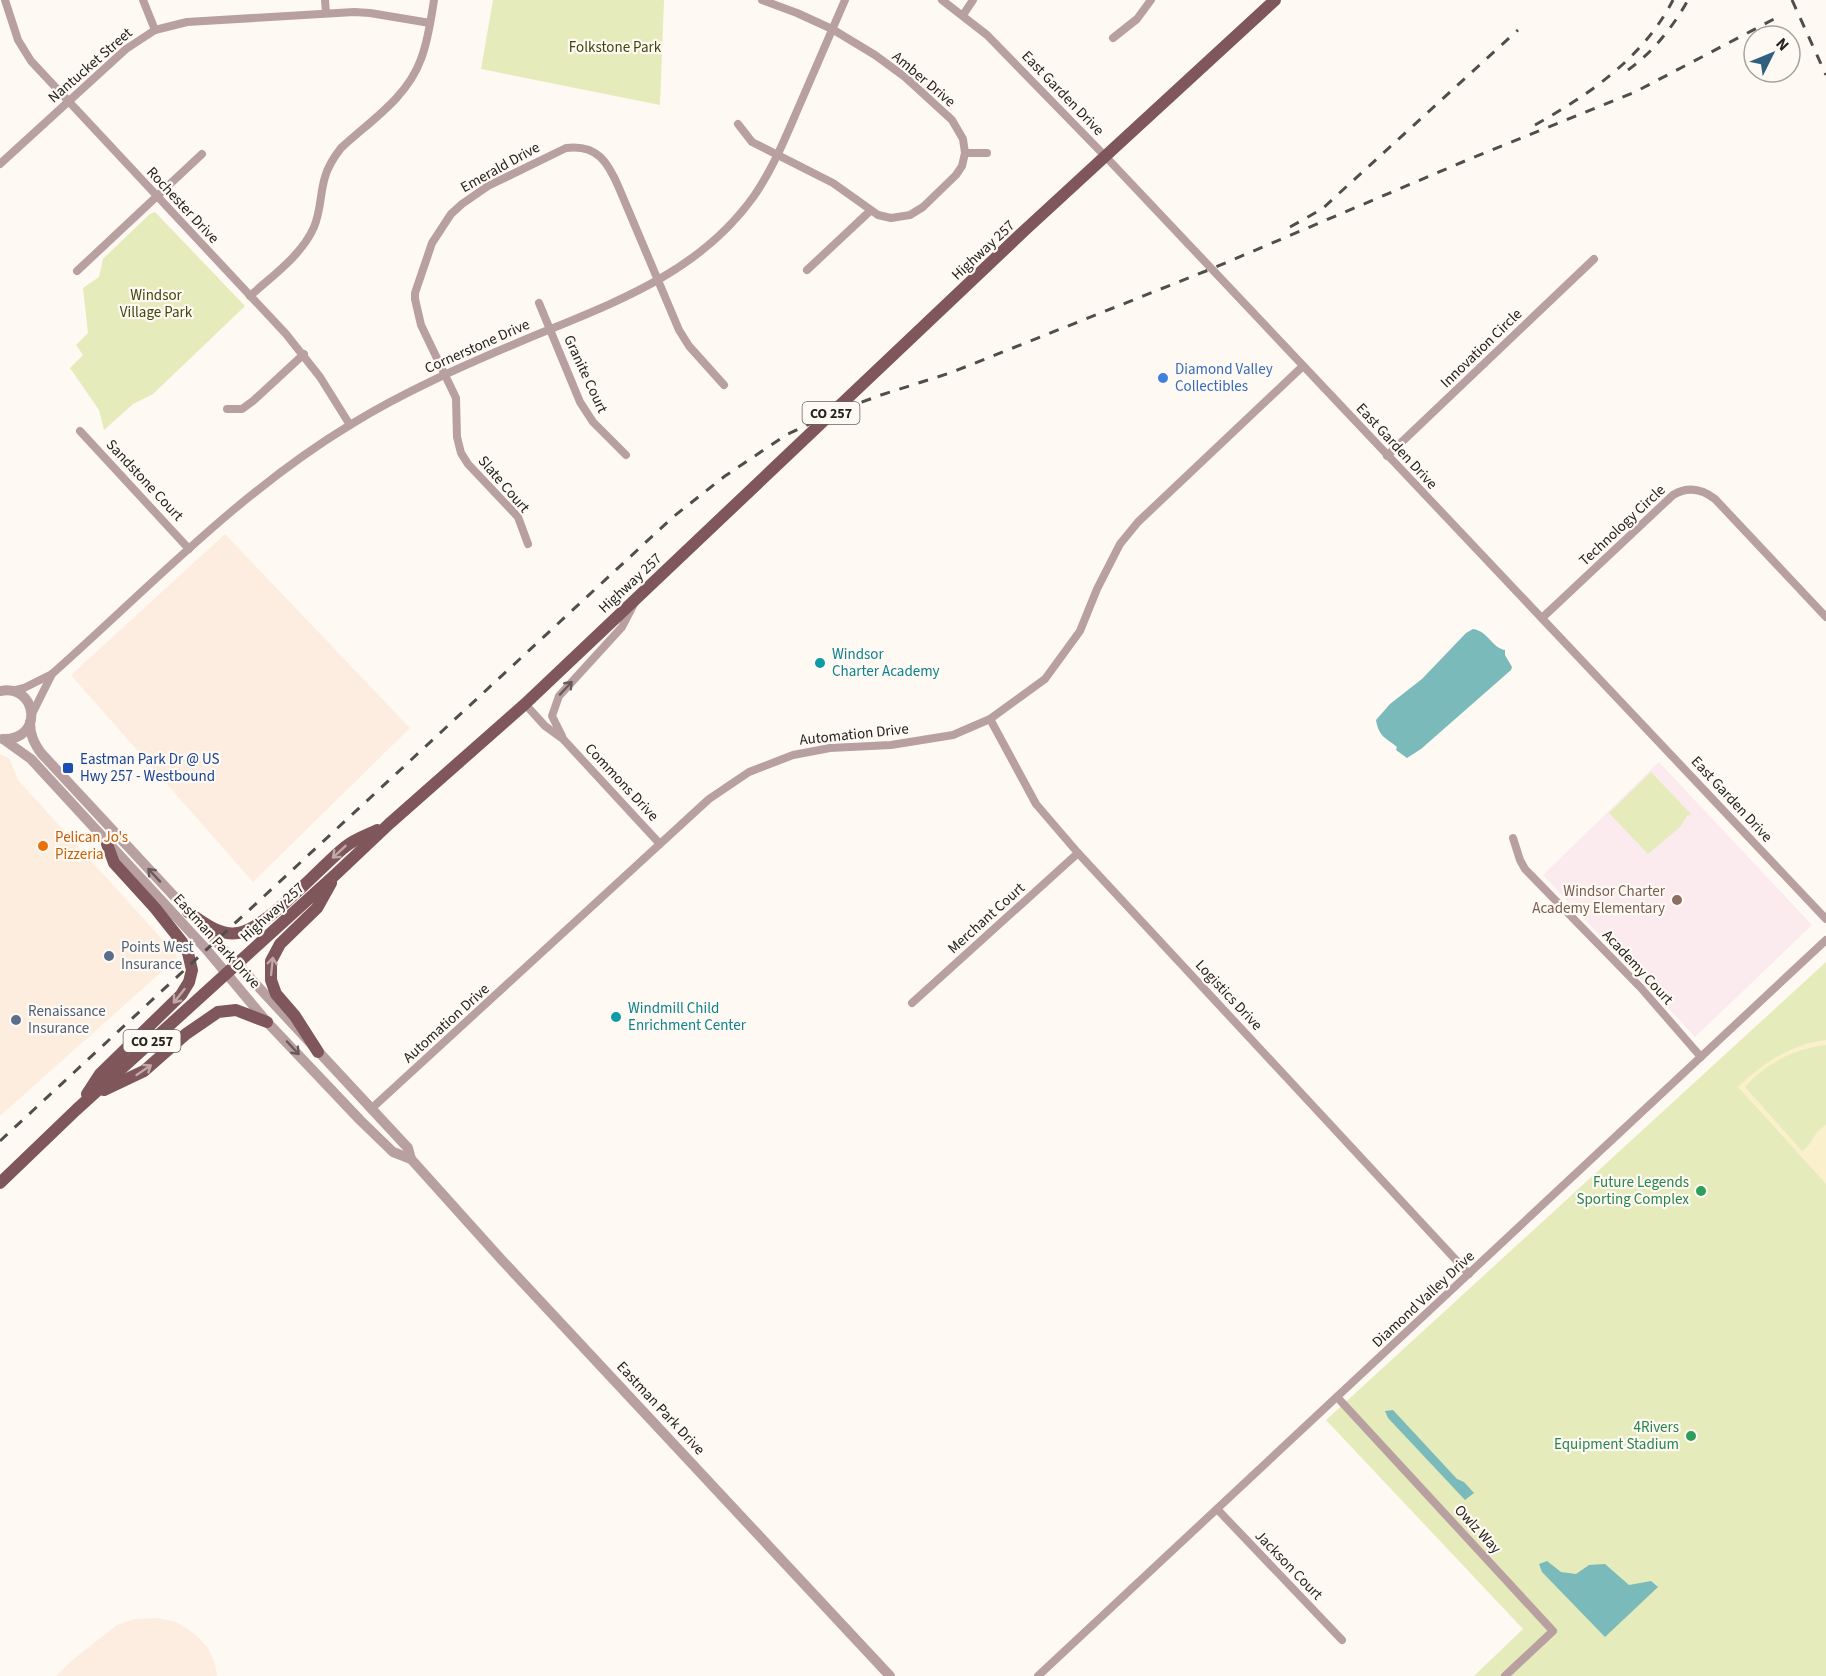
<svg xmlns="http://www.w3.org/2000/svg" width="1826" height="1676" viewBox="0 0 1826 1676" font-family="'Source Sans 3',sans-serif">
<rect width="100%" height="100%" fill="#fff9f3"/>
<path fill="#fdedde" d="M0 754 9 758 18 780 178 957 0 1116Z"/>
<g fill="#fdede0">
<path d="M225 534 410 728 253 882 71 675Z"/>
<path d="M157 1618 176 1622 195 1634 208 1648 215 1664 217 1676H56L75 1658 117 1625 135 1619Z"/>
</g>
<path fill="#fbebee" d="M1659 762 1812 925 1695 1037 1543 875Z"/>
<g fill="#e5ebba">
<path d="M493 0H664L660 105 481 69Z"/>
<path d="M155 212 245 306 153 394 133 404 104 430 99 410 70 368 83 355 76 345 88 333 83 288 99 277 103 259 109 253 150 214Z"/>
<path d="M1651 772 1691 814 1687 816 1680 827 1648 854 1609 813Z"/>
<path d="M1826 962V1676H1474L1523 1629 1326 1420Z"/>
</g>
<path fill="#faf0cb" d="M1826 1040V1045C1795 1048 1765 1064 1745 1087L1802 1151C1812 1146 1812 1133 1826 1125V1184L1738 1087C1763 1063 1791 1044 1826 1040Z"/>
<g fill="#7ababa">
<path d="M1473 629C1488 631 1492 648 1505 650V655L1512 667 1511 670 1421 749 1407 758 1396 750 1397 747C1387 738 1379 738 1376 720L1390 704 1422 679 1466 633Z"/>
<path d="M1393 1410 1457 1479 1464 1482 1474 1493 1465 1500 1388 1418 1385 1411Z"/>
<path d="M1547 1561 1561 1572 1576 1574 1589 1565 1605 1564 1629 1585 1651 1581 1658 1587 1605 1637 1542 1572 1539 1564Z"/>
</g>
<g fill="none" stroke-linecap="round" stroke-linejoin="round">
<g stroke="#b8a0a1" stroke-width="8">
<path d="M5 0 18 40 31 61 286 334 320 377 350 425"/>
<path d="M143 0 155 30"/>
<path d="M325 0 326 13"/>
<path d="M942 0 987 35 1106 157 1826 919"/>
<path d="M963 15 973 0"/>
<path d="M1113 38 1137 19 1151 0"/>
<path d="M738 124 752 142 833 183 878 215 891 218 910 215 923 207 956 175 962 166 965 153 963 139 952 120 905 77 875 55 832 29 797 13 762 0"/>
<path d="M965 153H987"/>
<path d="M0 164 126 49 155 30 187 22 354 12 370 13 430 23"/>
<path d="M807 270 870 211"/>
<path d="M77 271 202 154"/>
<path d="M250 296C272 276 302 255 314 227 321 211 320 193 325 177 328 166 334 157 341 148 370 121 407 98 421 59 428 41 431 19 434 0"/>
<path d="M539 303 580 402 593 422 626 455"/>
<path d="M227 409H242L253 401 304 354"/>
<path d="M80 431 189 549"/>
<path d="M1387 456 1594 259"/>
<path d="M528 544 518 517 468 464 461 453 457 437 456 398 421 325 415 299V293L432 243 451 214 462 204 488 186 566 148C597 144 608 162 619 188L679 330 689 346 724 385"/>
<path d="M1542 618 1673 495C1688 486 1702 489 1715 499L1826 617"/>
<path d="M12 691 24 688 52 674C149 588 238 493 350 425 405 391 465 365 524 340 610 304 698 275 754 196 774 167 786 136 800 104 815 69 830 35 845 0"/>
<path d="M525 704 545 726 563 739 660 844"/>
<path d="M32 714 52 674"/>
<path d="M990 719 1036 804 1078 853 1469 1274"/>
<path d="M562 736 552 716 559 696 622 627 634 604"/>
<path d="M1513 838 1520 860 1525 869 1641 988 1701 1057"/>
<path d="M912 1003 1078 853"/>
<path d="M371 1109 709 799 749 772 793 755 830 748 891 745 953 735 990 719 1045 679 1080 631 1097 589 1120 544 1138 522 1303 366"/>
<path d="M1337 1397 1553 1631 1505 1676"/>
<path d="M1217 1509 1342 1640"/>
<path d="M1038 1676 1826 940"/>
</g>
<g stroke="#b8a0a1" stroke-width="10">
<path d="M0 691C37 683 45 740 3 739"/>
<path d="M30 722C30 735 34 743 41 753L408 1148 411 1159"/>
<path d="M3 739 31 759 206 949 267 1022 360 1120 393 1152 411 1159 500 1258 890 1676"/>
</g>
<g stroke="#7f5659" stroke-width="12">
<path d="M188 912C203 922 219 936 238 933 265 930 321 866 345 847 354 839 367 835 377 830"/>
<path d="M318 1052 295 1016 276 994 271 980V961L280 944 317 908 331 883"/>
<path d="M104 1090 144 1071 186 1034 218 1012 236 1010 267 1022"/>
<path d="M87 1094 100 1074 181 995 189 982 192 970 188 953 182 942 155 908 114 863 107 844"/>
<path d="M0 1183 76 1110 336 874 389 824 525 704 1025 230 1275 0"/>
</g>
<g stroke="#514e49" stroke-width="3" stroke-dasharray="10 10" stroke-linecap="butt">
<path d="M1792 0 1826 75"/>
<path d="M1628 70C1653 52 1673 27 1688 0"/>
<path d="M1535 125C1590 94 1643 58 1673 0"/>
<path d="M1290 227 1322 209 1346 187 1518 30"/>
<path d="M0 1141 673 517 725 476 786 435 830 414 881 395 950 373 1211 269 1472 158 1635 92 1776 18"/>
</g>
</g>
<defs><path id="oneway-shaft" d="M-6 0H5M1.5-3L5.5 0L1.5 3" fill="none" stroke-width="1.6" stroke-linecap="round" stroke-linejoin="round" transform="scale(1.5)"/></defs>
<g stroke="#685b5a">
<use href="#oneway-shaft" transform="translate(566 688) rotate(-47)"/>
<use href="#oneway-shaft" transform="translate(154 875) rotate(-133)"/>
<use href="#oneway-shaft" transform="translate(293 1048) rotate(47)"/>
</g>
<g stroke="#bfa8a6">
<use href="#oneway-shaft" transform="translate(339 852) rotate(137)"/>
<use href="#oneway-shaft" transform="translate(272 966) rotate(-84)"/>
<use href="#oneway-shaft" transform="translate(179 996) rotate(128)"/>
<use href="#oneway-shaft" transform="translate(144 1070) rotate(-34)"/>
</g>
<circle fill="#3f7fe0" stroke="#fff9f3" stroke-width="2" cx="1163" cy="378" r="6"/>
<g fill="#0f9aa8" stroke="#fff9f3" stroke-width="2">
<circle cx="820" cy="663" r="6"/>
<circle cx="616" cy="1017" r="6"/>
</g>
<rect fill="#1a4fb4" stroke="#fff9f3" stroke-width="2" x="62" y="762" width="12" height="12" rx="3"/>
<circle fill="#e8710a" stroke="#fff9f3" stroke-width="2" cx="43" cy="846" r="6"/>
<circle fill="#8d6e63" stroke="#fff9f3" stroke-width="2" cx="1677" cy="900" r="6"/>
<g fill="#5c6f8a" stroke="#fff9f3" stroke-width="2">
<circle cx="109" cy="956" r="6"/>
<circle cx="16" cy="1020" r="6"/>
</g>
<g fill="#2e9e5b" stroke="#fff9f3" stroke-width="2">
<circle cx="1701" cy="1191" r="6"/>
<circle cx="1691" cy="1436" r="6"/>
</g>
<g text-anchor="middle" stroke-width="4.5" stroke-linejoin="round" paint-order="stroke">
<g fill="#fff9f3" stroke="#67635f" stroke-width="1.5">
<rect x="802.5" y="402" width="57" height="22" rx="4.5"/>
<rect x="123.5" y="1030" width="57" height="22" rx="4.5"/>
</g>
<g font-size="14" font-weight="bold" fill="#26231f">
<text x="831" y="418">CO 257</text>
<text x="152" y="1046">CO 257</text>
</g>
<g font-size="15" fill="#43470e" stroke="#fff9f3">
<text x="615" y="52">Folkstone Park</text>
<text x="156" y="300">Windsor<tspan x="156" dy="17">Village Park</tspan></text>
</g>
<g font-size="15" fill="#26231f" stroke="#fff9f3">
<text transform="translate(90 65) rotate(-41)" y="5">Nantucket Street</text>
<text transform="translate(924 79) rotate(40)" y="5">Amber Drive</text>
<text transform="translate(1063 93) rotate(46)" y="5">East Garden Drive</text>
<text transform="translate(500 167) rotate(-29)" y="5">Emerald Drive</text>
<text transform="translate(183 205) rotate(47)" y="5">Rochester Drive</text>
<text transform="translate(983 250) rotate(-43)" y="5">Highway 257</text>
<text transform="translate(477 346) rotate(-24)" y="5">Cornerstone Drive</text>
<text transform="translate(1481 348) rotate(-44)" y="5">Innovation Circle</text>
<text transform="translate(586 374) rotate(65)" y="5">Granite Court</text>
<text transform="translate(1397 446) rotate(47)" y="5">East Garden Drive</text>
<text transform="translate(145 480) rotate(47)" y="5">Sandstone Court</text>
<text transform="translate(504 484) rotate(49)" y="5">Slate Court</text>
<text transform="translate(1622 525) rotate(-43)" y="5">Technology Circle</text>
<text transform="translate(630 583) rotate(-43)" y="5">Highway 257</text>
<text transform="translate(854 734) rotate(-6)" y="5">Automation Drive</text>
<text transform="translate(622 782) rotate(47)" y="5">Commons Drive</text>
<text transform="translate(1732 799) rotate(47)" y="5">East Garden Drive</text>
<text transform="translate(272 912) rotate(-42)" y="5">Highway 257</text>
<text transform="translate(986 918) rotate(-42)" y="5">Merchant Court</text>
<text transform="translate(217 941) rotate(48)" y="5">Eastman Park Drive</text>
<text transform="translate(1638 967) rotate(47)" y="5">Academy Court</text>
<text transform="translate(1229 995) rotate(47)" y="5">Logistics Drive</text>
<text transform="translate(446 1023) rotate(-42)" y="5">Automation Drive</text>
<text transform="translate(1423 1299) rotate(-43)" y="5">Diamond Valley Drive</text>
<text transform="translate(661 1408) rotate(47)" y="5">Eastman Park Drive</text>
<text transform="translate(1478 1529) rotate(47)" y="5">Owlz Way</text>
<text transform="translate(1289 1565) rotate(46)" y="5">Jackson Court</text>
</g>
<g font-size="15" fill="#366cbe" stroke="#fff9f3" text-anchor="start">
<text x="1175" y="374">Diamond Valley<tspan x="1175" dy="17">Collectibles</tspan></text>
</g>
<g font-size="15" fill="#0d838f" stroke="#fff9f3" text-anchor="start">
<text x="832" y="659">Windsor<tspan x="832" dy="17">Charter Academy</tspan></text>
<text x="628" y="1013">Windmill Child<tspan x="628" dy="17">Enrichment Center</tspan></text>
</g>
<g font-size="15" fill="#164399" stroke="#fff9f3" text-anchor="start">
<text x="80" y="764">Eastman Park Dr @ US<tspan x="80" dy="17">Hwy 257 - Westbound</tspan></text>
</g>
<g font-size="15" fill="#c56008" stroke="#fff9f3" text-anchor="start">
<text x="55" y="842">Pelican Jo's<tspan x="55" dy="17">Pizzeria</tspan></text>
</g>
<g font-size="15" fill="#785e54" stroke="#fff9f3" text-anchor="end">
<text x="1665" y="896">Windsor Charter<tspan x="1665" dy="17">Academy Elementary</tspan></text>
</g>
<g font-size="15" fill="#4e5e75" stroke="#fff9f3" text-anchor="start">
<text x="121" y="952">Points West<tspan x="121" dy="17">Insurance</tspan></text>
<text x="28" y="1016">Renaissance<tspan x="28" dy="17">Insurance</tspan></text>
</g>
<g font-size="15" fill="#27864d" stroke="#fff9f3" text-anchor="end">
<text x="1689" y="1187">Future Legends<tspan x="1689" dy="17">Sporting Complex</tspan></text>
<text x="1679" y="1432">4Rivers<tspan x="1679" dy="17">Equipment Stadium</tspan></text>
</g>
</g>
<g transform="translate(1772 54) rotate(47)"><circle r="28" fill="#fff9f3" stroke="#a8a39e" stroke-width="1.5"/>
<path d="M0-4.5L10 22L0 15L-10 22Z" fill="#30607e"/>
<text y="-9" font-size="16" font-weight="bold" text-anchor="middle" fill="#26231f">N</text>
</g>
</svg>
